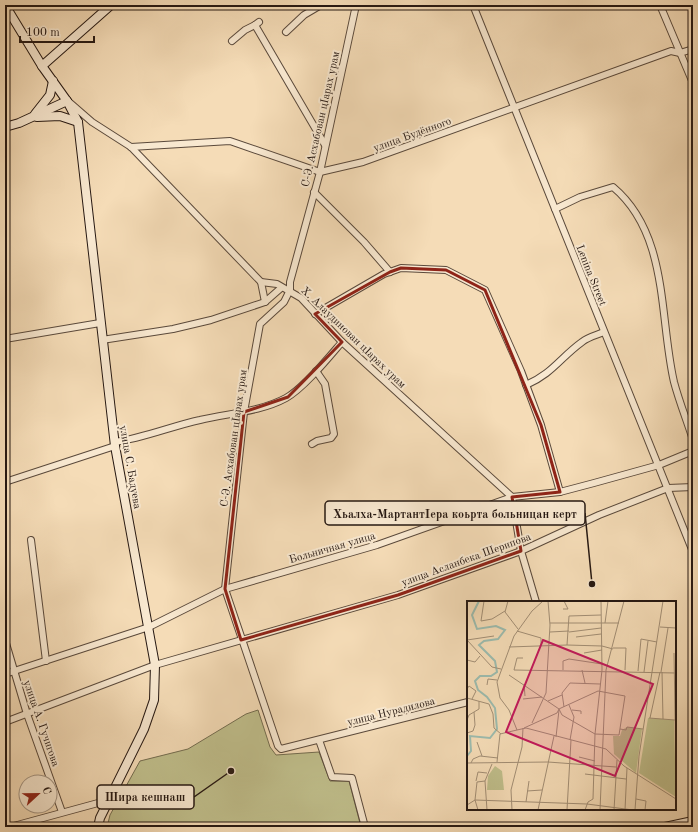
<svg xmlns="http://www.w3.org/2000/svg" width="698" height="832" viewBox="0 0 698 832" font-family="'Old Standard TT',serif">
<rect width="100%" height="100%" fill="#f5dcb7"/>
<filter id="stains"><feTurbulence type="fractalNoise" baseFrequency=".005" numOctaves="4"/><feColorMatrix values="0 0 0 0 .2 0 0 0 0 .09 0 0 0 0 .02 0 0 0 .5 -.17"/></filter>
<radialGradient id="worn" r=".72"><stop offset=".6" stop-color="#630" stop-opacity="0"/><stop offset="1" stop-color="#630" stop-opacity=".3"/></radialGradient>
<path fill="#c0bf8c" stroke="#736c4f" d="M258 710 270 747 276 755 319 752 330 781H349L361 827H107L110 815 140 761 188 749 246 714Z"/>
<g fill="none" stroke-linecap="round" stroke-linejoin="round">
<defs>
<g id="street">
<path d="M356 5 320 172 290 282V290L284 302 260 324 244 412 225 589 278 746 281 749 468 702"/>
<path d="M473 5 693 552"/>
<path d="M660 5 693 83"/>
<path d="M259 22 255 25 325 145"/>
<path d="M286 32 304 15 321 5"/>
<path d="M232 41 245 30 255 25"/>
<path d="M69 102 92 122 131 147 261 282 277 284 301 298 342 342 512 497 521 551 536 602"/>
<path d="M131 147 230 141 320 172 363 162 671 51 680 53 693 49"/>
<path d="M314 192 364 242 390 272"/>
<path d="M555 209 580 197 613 187C669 234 659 317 674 382 679 401 687 421 693 440"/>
<path d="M261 282 265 302"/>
<path d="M315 314 384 274 401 268 446 270 485 290 521 371 541 425 560 492"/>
<path d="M5 339 100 323"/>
<path d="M102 340 173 329 211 320 265 302 281 288"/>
<path d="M526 385C552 374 561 357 582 342 588 337 597 335 604 332"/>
<path d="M115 442C144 438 172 426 200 420 229 413 260 412 286 398 304 388 329 357 342 342"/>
<path d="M312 444 317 441 331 438 334 434 325 384 316 371"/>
<path d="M5 482 115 446"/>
<path d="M31 540 46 661"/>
<path d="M5 640 27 714 62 812"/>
<path d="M5 674 149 627 225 589 377 545 512 497 560 492 594 483 659 465 693 451"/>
<path d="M5 722 155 665 398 595 521 551 599 515 668 488 693 487"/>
<path d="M319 740 332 777 352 778 365 827"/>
<path d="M10 827 109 800"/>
</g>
<g id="secondary">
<path d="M5 5 42 66 67 101 78 122 115 446 155 665 154 700 144 729 100 818 98 827"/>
<path d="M42 66 111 5"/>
<path d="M35 114 50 95 53 81"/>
<path d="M37 117 60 116 78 122"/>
<path d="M5 127 19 123 67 101"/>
<path d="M665 827 693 821"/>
</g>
</defs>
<use href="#street" stroke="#5a493b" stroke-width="8"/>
<use href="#secondary" stroke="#261812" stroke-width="10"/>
<use href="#street" stroke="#f8e8d0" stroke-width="6"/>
<use href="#secondary" stroke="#f8e8d0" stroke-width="8"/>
</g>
<path fill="none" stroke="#8f2418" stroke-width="3" stroke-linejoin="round" d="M401 268 446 270 485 290 541 425 560 492 512 497 521 551 398 595 241 640 225 589 244 412 288 397 342 342 315 314 390 272Z"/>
<g text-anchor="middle" stroke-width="4" stroke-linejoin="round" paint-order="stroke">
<g font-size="11" fill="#261812" stroke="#f8e8d0">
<text transform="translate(320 119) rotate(-77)" y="4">С-Э. Асхабован цIарах урам</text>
<text transform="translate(412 134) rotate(-20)" y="4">улица Будённого</text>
<text transform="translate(592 275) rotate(68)" y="4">Lenina Street</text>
<text transform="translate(354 337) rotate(44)" y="4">Х. Алаудинован цIарах урам</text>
<text transform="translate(233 438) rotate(-82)" y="4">С-Э. Асхабован цIарах урам</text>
<text transform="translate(131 467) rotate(80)" y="4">улица С. Бадуева</text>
<text transform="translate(332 547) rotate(-16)" y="4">Больничная улица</text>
<text transform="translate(466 559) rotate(-20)" y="4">улица Асланбека Шерипова</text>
<text transform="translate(391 711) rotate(-14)" y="4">улица Нурадилова</text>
<text transform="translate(42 723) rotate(71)" y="4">улица А. Гучигова</text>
</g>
</g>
<g transform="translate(467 601)">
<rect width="209" height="209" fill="#f5dcb7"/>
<path d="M181 117 207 119 209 196 172 172ZM160 126 175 128 169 172 147 153 146 135H153L155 129ZM28 165 35 170 37 189H20L21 175Z" fill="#c0bf8c"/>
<path fill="none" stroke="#9cbcaf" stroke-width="2" d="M0 155 4 150 3 135 23 137 30 128 28 107 20 96 11 89 8 80 13 75H24L30 71 28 60 12 44 17 40 31 38 38 29 29 25 10 28 5 14 12 0"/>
<path fill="none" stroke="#a28e75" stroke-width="1" d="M17 0 14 20 25 18 38 10M41 0 38 11 51 28M76 0 65 10 47 35 30 81 33 97 42 109 50 129 59 127 139 148 157 165 209 198M96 8H101L97 0M83 22H152M138 22 141 0M193 26 209 27M50 30 74 37V44M83 31 102 30M102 31 134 27M109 36 134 33M0 39 27 35M0 39 25 66 34 68M100 44 102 15 134 14M42 46 100 44 135 45 146 48M146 47H159L158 69M117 52 135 49M207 52 209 170M56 57H50L47 69 209 72M0 59 8 61 13 55M96 69V60L102 58 135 63M115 69 118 82M171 70 174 38 190 41M177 71 181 40M194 71 201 27M195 71 196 118M42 74 92 108 95 114 128 133 152 134 158 95 131 90 94 107 92 108 90 112 57 127M57 83 58 95M20 84 21 78 30 79M0 88 2 85 9 90 5 98M0 97 22 103 26 113 27 127 34 133M56 98 75 96M81 100 95 94M102 104 107 116 103 139M97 106 95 92 103 82 133 83M105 109 114 110V113M182 117 208 119M183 117 193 71M0 119 2 114 12 108V100M65 122 79 92 83 24 81 0M153 128 159 129 160 126 176 128M0 132 6 130 8 124 7 111M89 136 92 109M10 141 15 155M112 156 128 160M30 161 33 133 50 129M0 162 81 161 149 166M4 162 6 158 13 155 31 157M118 173 159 178M9 180 11 171 20 172M60 190 75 189M169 198 179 200 178 209M59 201 62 180M0 204 8 199 120 203 166 209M11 209 8 199 10 181 18 180M20 209 18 180 25 163M45 209 44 189 55 146 56 127M71 209 87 135M100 209 104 139M118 209 121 201 126 198 128 133 135 69 134 0M133 209 139 69 157 0M147 209 150 159M158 209 160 167M168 209 172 155 196 0"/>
<path fill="#c2185b" fill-opacity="0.15" stroke="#c2185b" stroke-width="2" d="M76 39 186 83 148 175 39 131Z"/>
<rect width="209" height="209" fill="none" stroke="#261812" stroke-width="2"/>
</g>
<path fill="none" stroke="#261812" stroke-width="1.5" d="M592 584L585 513M231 771L194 797"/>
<g fill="#261812" stroke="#f8e8d0" stroke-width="1.5">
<circle cx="592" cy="584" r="4"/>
<circle cx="231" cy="771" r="4"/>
</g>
<g fill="#f8e8d0" stroke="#261812" stroke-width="1.5">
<rect x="325" y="501" width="260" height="24" rx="4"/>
<rect x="97" y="785" width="97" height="24" rx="4"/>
</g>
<g font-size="12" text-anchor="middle" font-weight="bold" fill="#261812">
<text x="455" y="518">Хьалха-МартантIера коьрта больницан керт</text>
<text x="145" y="801">Шира кешнаш</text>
</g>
<rect width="698" height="832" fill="none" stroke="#f5dcb7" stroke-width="20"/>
<rect x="6" y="6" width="686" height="820" fill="none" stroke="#261812" stroke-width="2"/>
<rect x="10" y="10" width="678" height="812" fill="none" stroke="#261812"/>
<g transform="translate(38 794) rotate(68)"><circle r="19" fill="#f8e8d0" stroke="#a49584"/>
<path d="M0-3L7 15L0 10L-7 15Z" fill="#8f2418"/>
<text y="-6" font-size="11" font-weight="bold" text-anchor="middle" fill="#261812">С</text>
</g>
<path d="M20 36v6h74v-6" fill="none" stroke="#261812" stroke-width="2"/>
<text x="26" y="36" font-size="12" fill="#261812" stroke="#f8e8d0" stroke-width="3" paint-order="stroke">100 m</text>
<rect width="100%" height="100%" filter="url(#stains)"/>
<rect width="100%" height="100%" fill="url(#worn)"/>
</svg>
